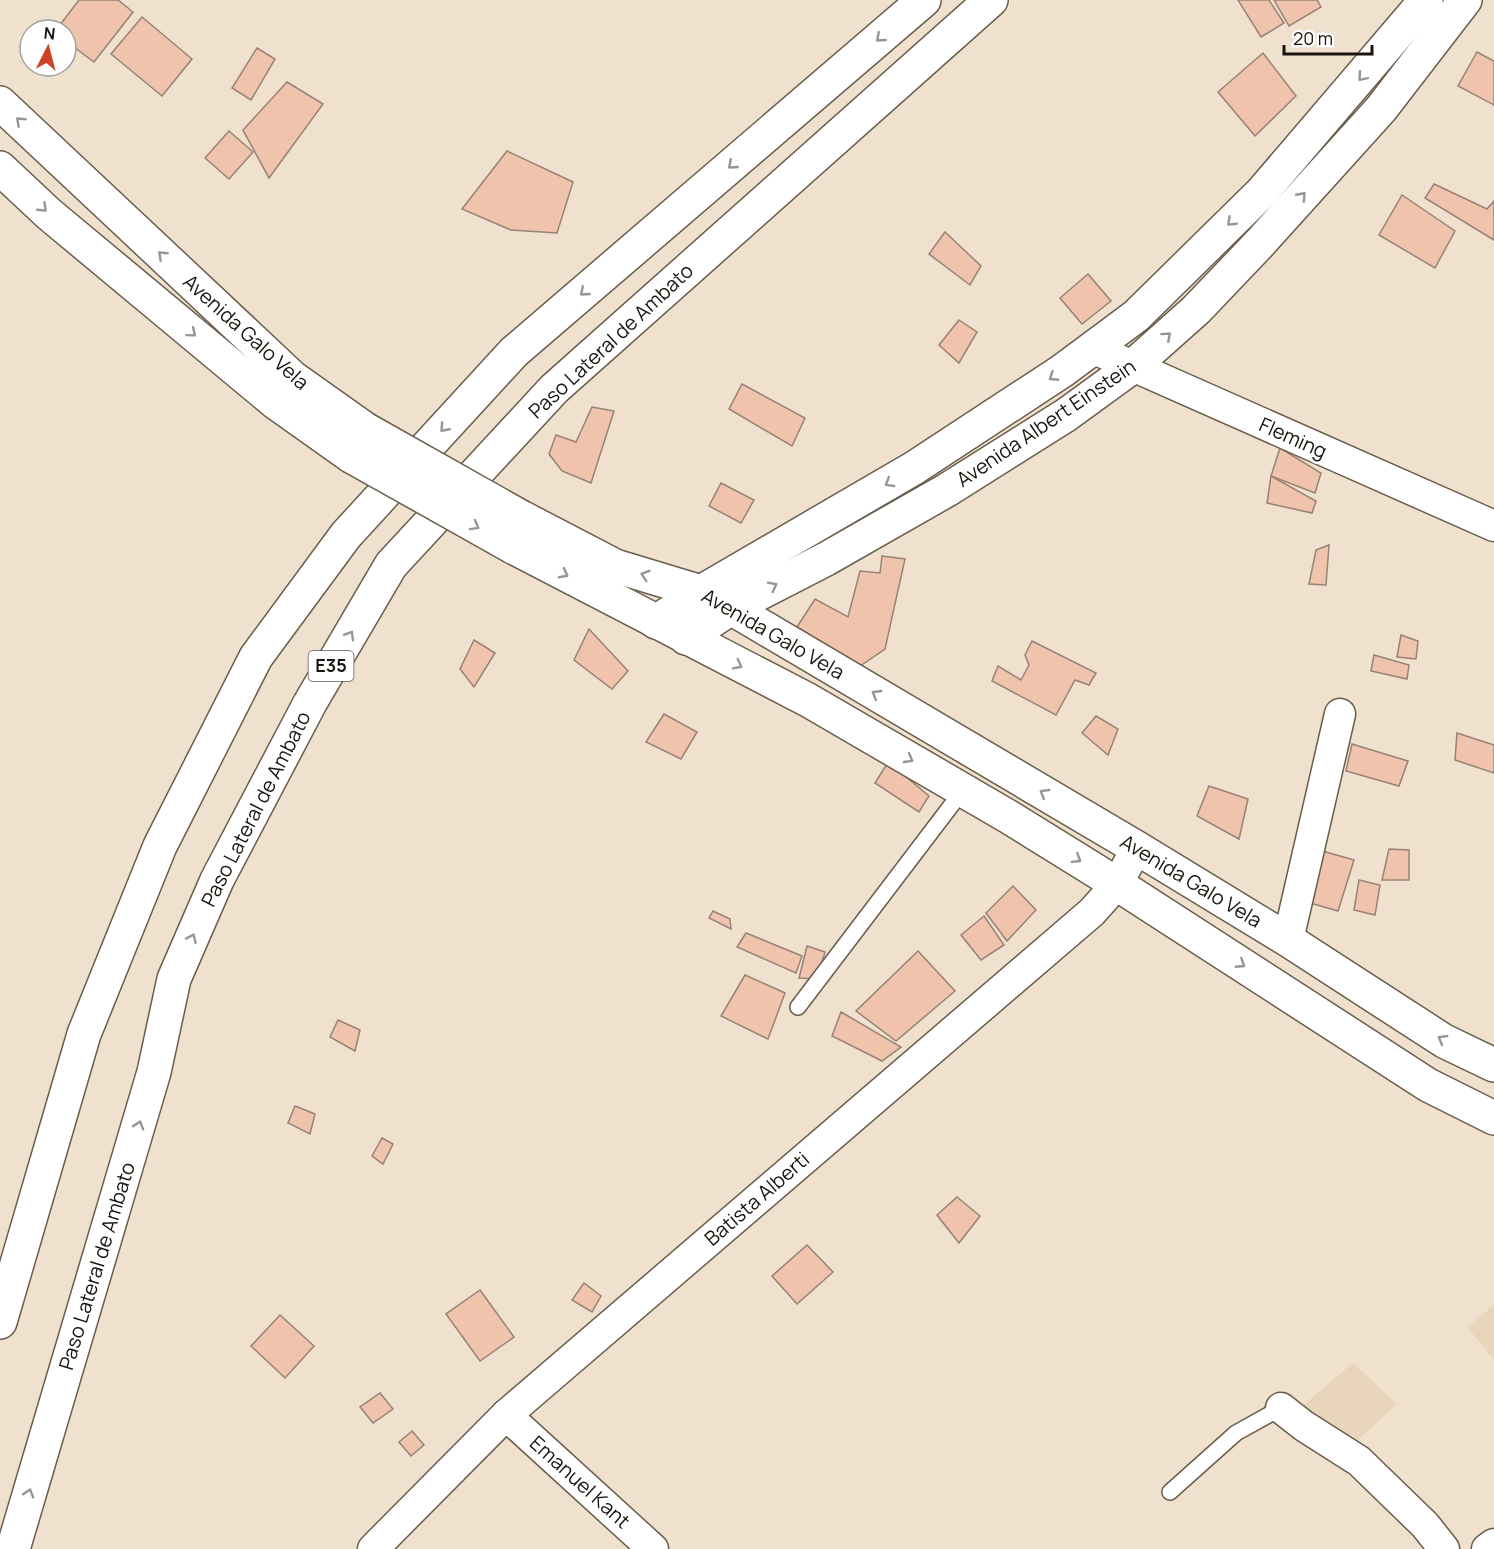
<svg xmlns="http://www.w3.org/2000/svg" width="1494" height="1549" viewBox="0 0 1494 1549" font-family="Manrope,sans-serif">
<rect width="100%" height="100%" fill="#f0e1ce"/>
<g fill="#e9d5bc">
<path d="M1494 1304V1360L1468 1328Z"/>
<path d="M1353 1363 1397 1404 1355 1443 1301 1407Z"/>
</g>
<g fill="#f0c4ac" stroke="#978277" stroke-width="1.5">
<path d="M79 0H118L133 12 94 62 66 41V30H56Z"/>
<path d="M1238 0H1269L1284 23 1261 37Z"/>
<path d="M1274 0H1317L1321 7 1289 26Z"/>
<path d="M142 17 192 59 162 96 111 54Z"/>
<path d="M257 48 275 59 251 100 232 88Z"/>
<path d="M1477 52 1494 61V105L1458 86Z"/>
<path d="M1263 53 1296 96 1255 136 1218 92Z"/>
<path d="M287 82 323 104 269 178 243 130Z"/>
<path d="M229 131 253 152 229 179 205 158Z"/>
<path d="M507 151 573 182 557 233 511 230 462 209Z"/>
<path d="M1434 184 1487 209 1494 201V240L1425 198Z"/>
<path d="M1402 195 1455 231 1435 268 1379 235Z"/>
<path d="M945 232 981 266 970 285 929 254Z"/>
<path d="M1088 274 1111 301 1082 324 1060 298Z"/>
<path d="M959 320 977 332 959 363 939 345Z"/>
<path d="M742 384 805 418 792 446 729 409Z"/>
<path d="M592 407 614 411 591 483 562 471 549 454 556 435 576 442Z"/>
<path d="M1280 448 1321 473 1315 493 1271 476Z"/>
<path d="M1271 476 1316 501 1312 513 1267 503Z"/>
<path d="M721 483 754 500 741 523 709 506Z"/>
<path d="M1329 545 1326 585 1309 584 1316 550Z"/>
<path d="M882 556 905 559 885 649 860 666 797 627 815 599 848 617 860 571 880 573Z"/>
<path d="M589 629 628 671 612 689 574 660Z"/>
<path d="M1401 635 1418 641 1416 659 1397 657Z"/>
<path d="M474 640 495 653 474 687 460 669Z"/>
<path d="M1032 641 1096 673 1089 685 1075 680 1056 715 992 681 998 666 1021 680 1029 665 1025 655Z"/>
<path d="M1374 655 1409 665 1407 679 1371 671Z"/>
<path d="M664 714 697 732 681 759 646 742Z"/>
<path d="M1096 716 1118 729 1108 755 1082 733Z"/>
<path d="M1457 733 1494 745V773L1455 760Z"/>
<path d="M1352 744 1408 761 1399 786 1346 771Z"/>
<path d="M888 762 929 796 919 812 875 783Z"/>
<path d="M1209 786 1248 799 1239 839 1197 816Z"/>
<path d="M1389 849 1409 850V880H1382Z"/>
<path d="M1319 850 1354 860 1338 911 1303 901Z"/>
<path d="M1359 880 1380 885 1375 915 1354 910Z"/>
<path d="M1013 886 1036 910 1007 941 986 913Z"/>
<path d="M713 911 730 919 731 929 709 918Z"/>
<path d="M984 916 1004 945 981 960 961 935Z"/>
<path d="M746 933 802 956 796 973 737 947Z"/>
<path d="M807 946 825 952 817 979 799 978Z"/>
<path d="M918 951 955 991 896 1041 856 1011Z"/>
<path d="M745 975 785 993 768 1039 721 1016Z"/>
<path d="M841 1012 901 1047 882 1061 832 1036Z"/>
<path d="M338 1020 360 1030 355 1051 330 1037Z"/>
<path d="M295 1106 315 1114 310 1134 288 1123Z"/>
<path d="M382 1138 393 1144 383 1164 372 1156Z"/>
<path d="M957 1197 980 1216 959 1243 937 1215Z"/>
<path d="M807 1245 833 1272 797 1304 772 1276Z"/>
<path d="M584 1283 601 1296 592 1312 572 1300Z"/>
<path d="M480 1290 514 1337 480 1361 446 1314Z"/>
<path d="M280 1315 314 1346 285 1378 251 1346Z"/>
<path d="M380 1393 393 1409 373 1423 360 1407Z"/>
<path d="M412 1431 424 1445 411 1456 399 1442Z"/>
</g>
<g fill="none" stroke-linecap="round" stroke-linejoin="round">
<defs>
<g id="service">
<path d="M798 1007 963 790"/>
<path d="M1170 1492 1236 1433 1281 1408"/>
</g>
<g id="minor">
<path d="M1092 348 1494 526"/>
<path d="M1288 940 1340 714"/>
<path d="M1281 1408 1304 1426 1359 1461 1425 1525 1444 1549"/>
<path d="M506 1415 653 1549"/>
<path d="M373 1549 506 1415 1092 912 1117 884 1137 848"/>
<path d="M1487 1549 1494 1544"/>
</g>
<g id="tertiary">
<path d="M656 622 701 592 914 468 1062 371 1136 316 1262 192 1426 0"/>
<path d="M686 638 731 608 826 559 947 490 1066 415 1132 367 1196 310 1259 244 1381 109 1465 0"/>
</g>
<g id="secondary">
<path d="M0 103 293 378 365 429"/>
<path d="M0 168 49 214 275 402 351 456"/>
<path d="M521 517 615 566 701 592 731 608 1137 848 1288 940 1444 1041 1494 1065"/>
<path d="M513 547 808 700 1009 817 1117 884 1428 1085 1494 1118"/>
</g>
<g id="trunk">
<path d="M0 1322 84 1034 160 846 256 657 346 535 514 352 924 0"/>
<path d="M13 1549 154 1072 174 979 217 880 310 703 391 565 554 389 991 0"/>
</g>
</defs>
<use href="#service" stroke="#695d4c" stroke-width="18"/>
<use href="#minor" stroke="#695d4c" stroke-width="33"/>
<use href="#tertiary" stroke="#695d4c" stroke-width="36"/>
<use href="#secondary" stroke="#695d4c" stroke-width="36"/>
<use href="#trunk" stroke="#695d4c" stroke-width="36"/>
<use href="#service" stroke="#fff" stroke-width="15"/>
<use href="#minor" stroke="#fff" stroke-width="30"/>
<use href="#tertiary" stroke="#fff" stroke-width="33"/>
<use href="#secondary" stroke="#fff" stroke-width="33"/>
<use href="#trunk" stroke="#fff" stroke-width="33"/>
<defs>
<g id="secondary-bridge">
<path d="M365 429 521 517"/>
<path d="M351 456 513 547"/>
</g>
</defs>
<use href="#secondary-bridge" stroke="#695d4c" stroke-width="36" stroke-linecap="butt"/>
<use href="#secondary-bridge" stroke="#fff" stroke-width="33"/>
</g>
<defs><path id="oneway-chevron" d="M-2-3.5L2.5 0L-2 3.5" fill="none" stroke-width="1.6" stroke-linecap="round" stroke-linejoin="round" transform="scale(1.5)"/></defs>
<g stroke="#989593">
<use href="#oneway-chevron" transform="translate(880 38) rotate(139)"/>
<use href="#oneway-chevron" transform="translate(1362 77) rotate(131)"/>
<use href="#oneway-chevron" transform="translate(20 121) rotate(-137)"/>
<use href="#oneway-chevron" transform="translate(732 165) rotate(139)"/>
<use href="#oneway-chevron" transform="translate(1302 196) rotate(-48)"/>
<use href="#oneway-chevron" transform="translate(43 208) rotate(43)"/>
<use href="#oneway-chevron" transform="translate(1231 222) rotate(136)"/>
<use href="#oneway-chevron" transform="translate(162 255) rotate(-137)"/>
<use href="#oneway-chevron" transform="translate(584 292) rotate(139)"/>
<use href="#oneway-chevron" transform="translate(192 333) rotate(40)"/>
<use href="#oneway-chevron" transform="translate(1167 336) rotate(-42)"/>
<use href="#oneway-chevron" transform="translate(1053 377) rotate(147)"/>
<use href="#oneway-chevron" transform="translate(444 428) rotate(132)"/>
<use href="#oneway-chevron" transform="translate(889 483) rotate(149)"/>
<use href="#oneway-chevron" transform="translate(475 526) rotate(29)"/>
<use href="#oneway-chevron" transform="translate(564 574) rotate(28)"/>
<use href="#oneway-chevron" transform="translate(645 575) rotate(-163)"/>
<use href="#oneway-chevron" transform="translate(773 586) rotate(-27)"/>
<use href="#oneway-chevron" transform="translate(350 635) rotate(-59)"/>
<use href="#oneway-chevron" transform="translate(738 665) rotate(27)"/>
<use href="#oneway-chevron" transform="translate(876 694) rotate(-149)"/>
<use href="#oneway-chevron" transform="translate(909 759) rotate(30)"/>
<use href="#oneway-chevron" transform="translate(1044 793) rotate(-149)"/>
<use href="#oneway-chevron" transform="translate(1077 859) rotate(32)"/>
<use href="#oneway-chevron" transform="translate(192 938) rotate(-66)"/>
<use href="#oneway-chevron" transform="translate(1241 964) rotate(33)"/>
<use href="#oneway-chevron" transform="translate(1442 1039) rotate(-150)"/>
<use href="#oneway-chevron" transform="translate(139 1125) rotate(-73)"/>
<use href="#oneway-chevron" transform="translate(29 1493) rotate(-73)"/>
</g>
<g text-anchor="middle" stroke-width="5" stroke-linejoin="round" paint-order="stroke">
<rect fill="#fff" stroke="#5f5a56" stroke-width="1.5" x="308.5" y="651" width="45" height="30" rx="4.5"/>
<g font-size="18" font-weight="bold" fill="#1a140e">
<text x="331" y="672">E35</text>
</g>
<g font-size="20" fill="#1a140e" stroke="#fff">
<text transform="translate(246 332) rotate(42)" y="7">Avenida Galo Vela</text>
<text transform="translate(611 341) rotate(-43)" y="7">Paso Lateral de Ambato</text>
<text transform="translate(1046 423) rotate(-34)" y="7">Avenida Albert Einstein</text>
<text transform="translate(1293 438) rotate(24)" y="7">Fleming</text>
<text transform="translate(773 634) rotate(30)" y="7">Avenida Galo Vela</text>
<text transform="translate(256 809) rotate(-63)" y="7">Paso Lateral de Ambato</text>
<text transform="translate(1191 881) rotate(31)" y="7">Avenida Galo Vela</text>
<text transform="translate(757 1199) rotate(-41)" y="7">Batista Alberti</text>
<text transform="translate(97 1266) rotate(-73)" y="7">Paso Lateral de Ambato</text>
<text transform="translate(580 1482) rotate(42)" y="7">Emanuel Kant</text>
</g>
</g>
<g transform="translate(48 48) rotate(6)"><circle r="28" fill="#ffffff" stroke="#a3a19f" stroke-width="1.5"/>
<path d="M0-4.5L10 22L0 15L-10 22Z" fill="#ce4327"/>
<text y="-9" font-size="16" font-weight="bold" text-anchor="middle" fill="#1a140e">N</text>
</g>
<path d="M1284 45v9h88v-9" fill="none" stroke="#1a140e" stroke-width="3"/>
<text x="1293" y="45" font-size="18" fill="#1a140e" stroke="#ffffff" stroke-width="4.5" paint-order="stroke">20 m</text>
</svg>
